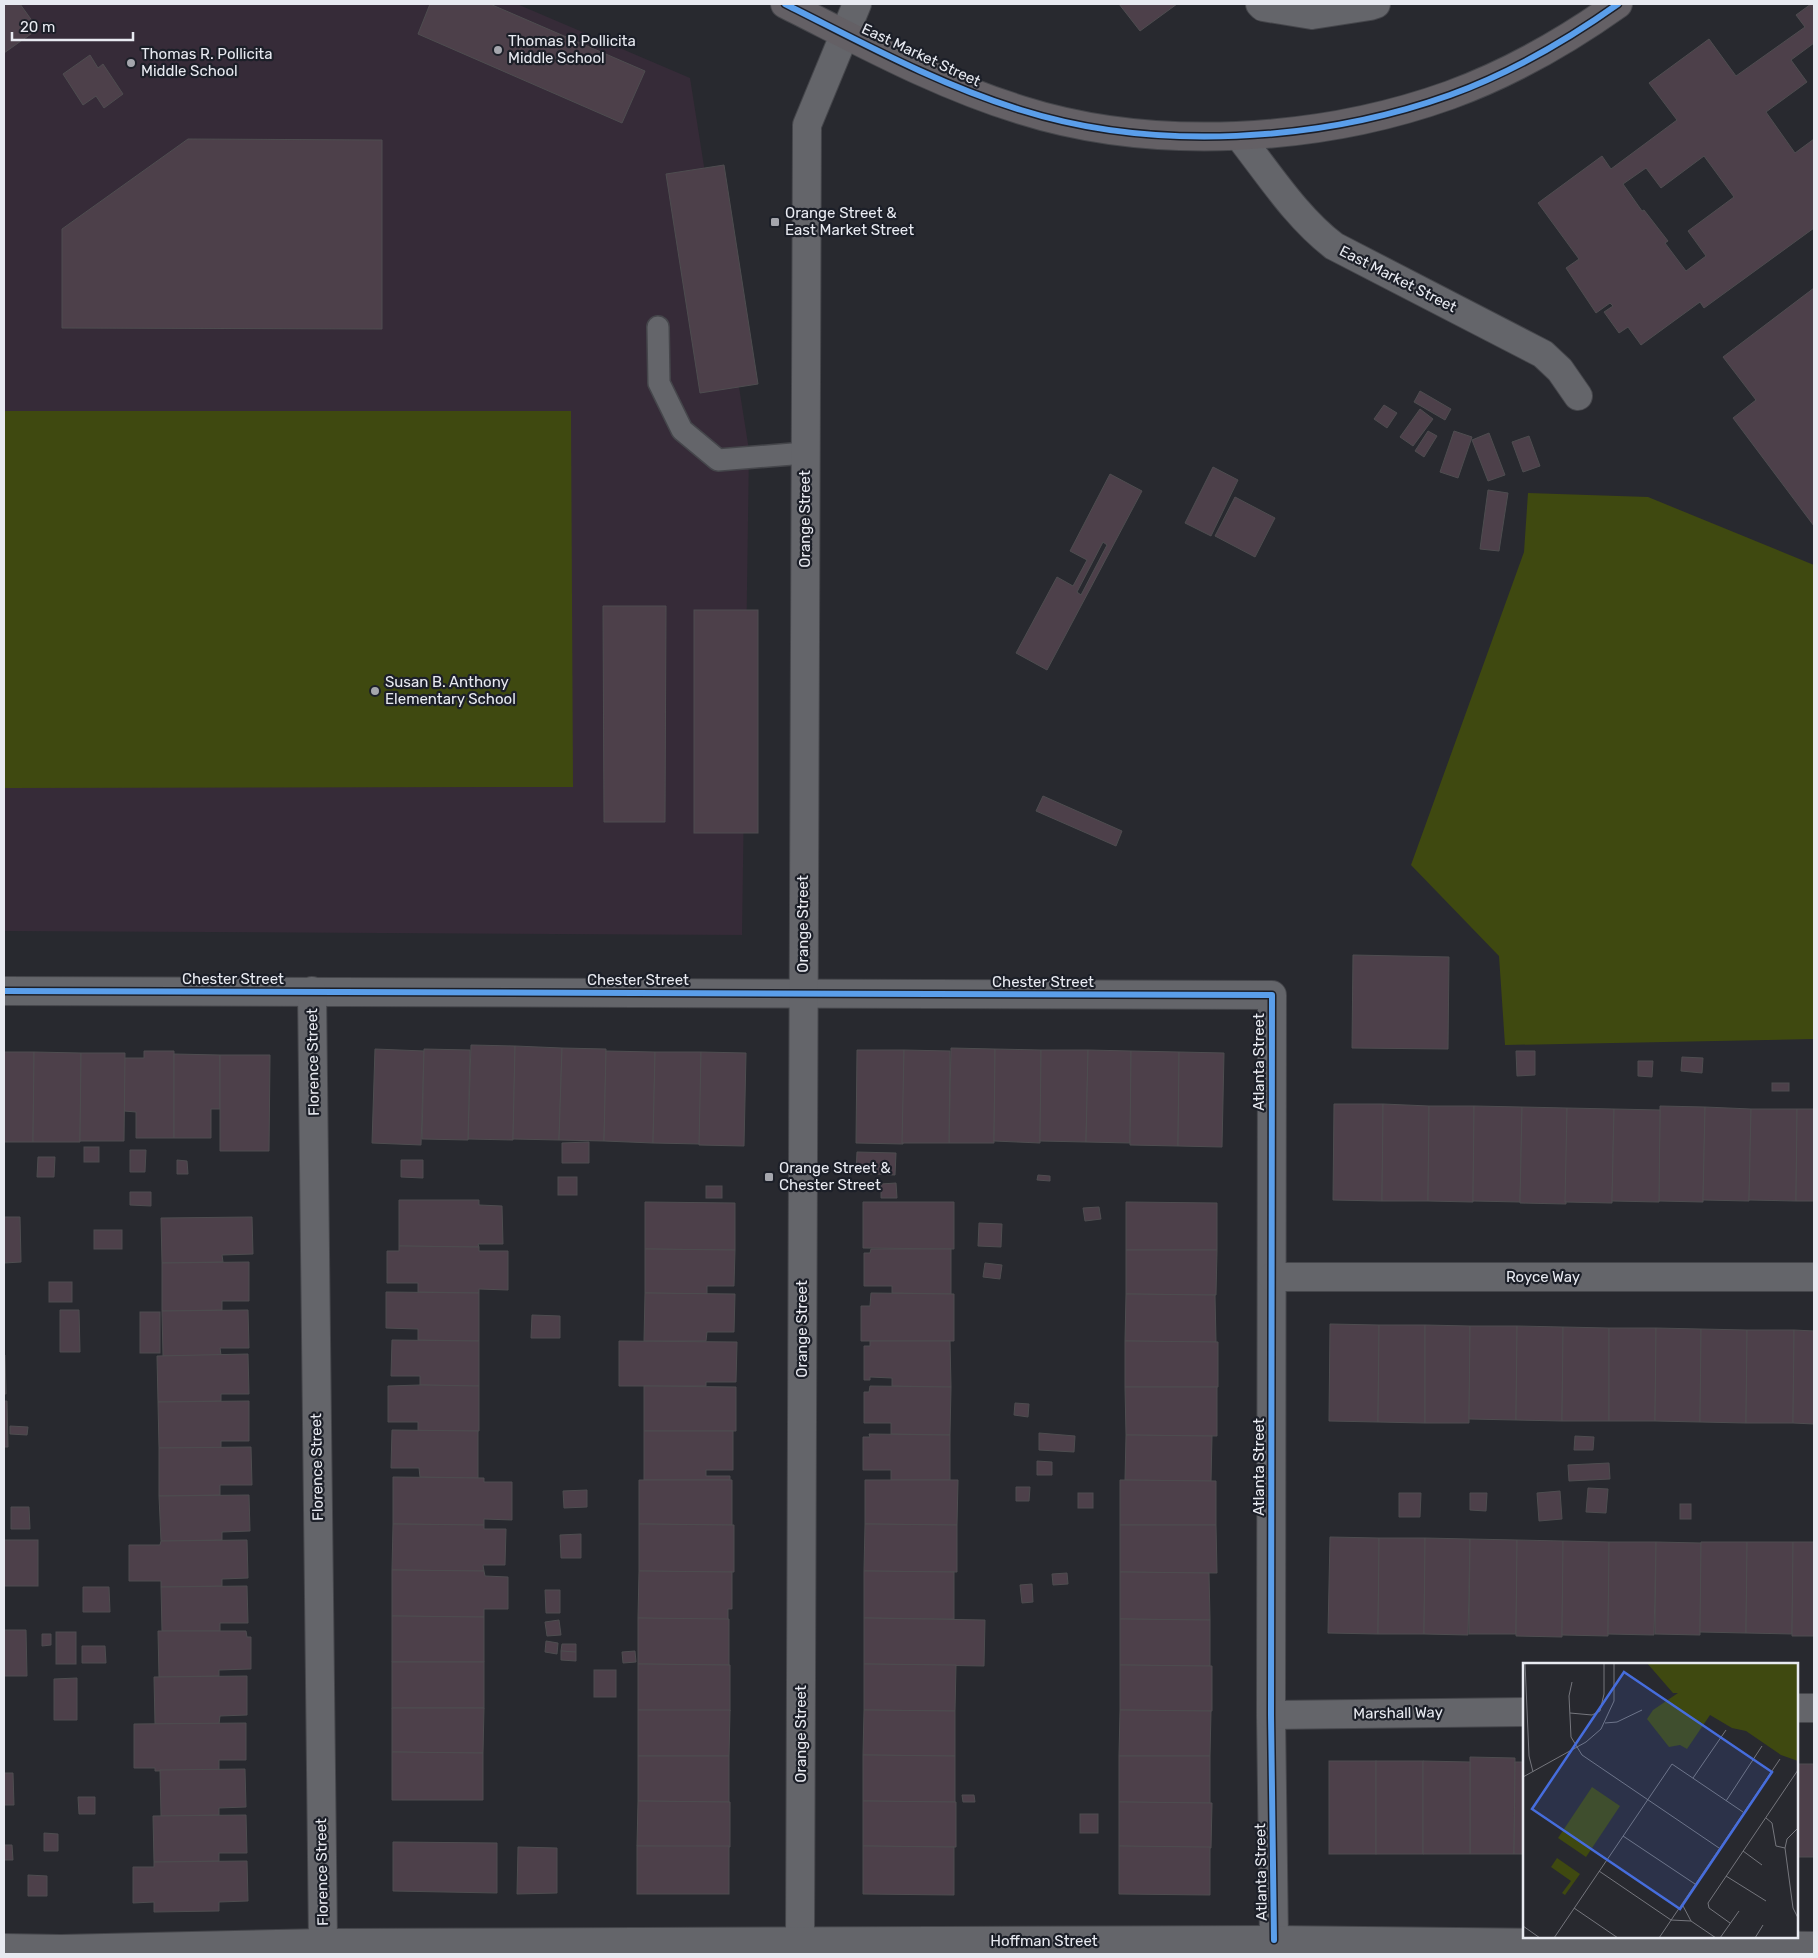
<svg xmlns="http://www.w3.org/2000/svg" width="1818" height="1958" viewBox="0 0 1818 1958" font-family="Rubik,sans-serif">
<rect width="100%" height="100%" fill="#28292f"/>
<path fill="#362b38" d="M4 4H517L690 78 749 450 742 935 4 931Z"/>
<g fill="#3f4910">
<path d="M4 411H571L573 787 4 788Z"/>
<path d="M1528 493 1648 497 1814 565V1039L1505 1045 1499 956 1411 865 1524 552Z"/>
</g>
<g fill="#4d404a" stroke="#4e4d50" fill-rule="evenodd">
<path d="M4 4H20L38 29 4 53Z"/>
<path d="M430 4H490L645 71 622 123 418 34Z"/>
<path d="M1119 4H1177L1140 31Z"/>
<path d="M1811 4H1814V43L1791 60 1807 82 1766 112 1795 153 1814 139V228L1704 308 1700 302 1641 345 1628 327 1619 333 1604 312 1613 306 1610 303 1596 313 1566 268 1579 259 1538 203 1602 156 1611 169 1677 120 1649 83 1709 39 1736 76 1805 27 1796 15ZM1704 156 1734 197 1688 231 1706 256 1686 271 1665 243 1668 241 1644 210 1642 211 1623 184 1646 168 1661 188Z"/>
<path d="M90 55 98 68 103 64 123 94 104 108 96 96 83 105 63 74Z"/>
<path d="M188 139 382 140V329L62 328V229Z"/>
<path d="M724 165 758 384 700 393 666 174Z"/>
<path d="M1814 288V526L1733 418 1756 400 1723 357Z"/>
<path d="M1420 391 1451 409 1445 420 1414 402Z"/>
<path d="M1384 405 1397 413 1387 428 1374 419Z"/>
<path d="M1420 409 1433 419 1413 446 1400 437Z"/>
<path d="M1428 431 1437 436 1424 457 1415 451Z"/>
<path d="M1454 431 1472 437 1458 478 1440 472Z"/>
<path d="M1489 433 1505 475 1488 481 1472 440Z"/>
<path d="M1529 436 1540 466 1523 472 1512 442Z"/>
<path d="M1213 467 1238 480 1211 536 1185 523Z"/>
<path d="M1110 474 1142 491 1047 670 1016 653 1057 577 1073 586 1087 560 1070 551ZM1103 542 1107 545 1081 595 1077 592Z"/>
<path d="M1488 490 1508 493 1499 551 1480 549Z"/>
<path d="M1235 497 1275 518 1255 557 1215 536Z"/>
<path d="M603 606H666L665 822H604Z"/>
<rect x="694" y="610" width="64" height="223"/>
<path d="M1043 796 1122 831 1116 846 1036 811Z"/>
<path d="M1353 955 1449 957 1448 1049 1352 1048Z"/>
<path d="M471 1045 515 1046 513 1140 468 1139Z"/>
<path d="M515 1046 562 1048 559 1140 513 1139Z"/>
<path d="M562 1048 606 1049 604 1141 559 1140Z"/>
<path d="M951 1048 995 1049 994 1143H949Z"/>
<path d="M375 1049 424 1051 421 1145 372 1143Z"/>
<path d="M424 1049 470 1050 468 1140 422 1139Z"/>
<path d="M995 1049 1041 1050 1040 1143 994 1141Z"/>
<path d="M857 1050H904L903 1144 856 1143Z"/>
<path d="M904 1050 950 1051 949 1143H902Z"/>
<path d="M1041 1050H1088L1086 1142 1040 1141Z"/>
<path d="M1088 1050 1131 1051 1130 1143 1086 1142Z"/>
<path d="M144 1051H174V1138H136V1112L124 1111V1058H144Z"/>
<path d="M606 1051 655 1052 653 1143 604 1141Z"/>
<path d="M1131 1051 1179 1052 1178 1146 1130 1145Z"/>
<path d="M1516 1051H1535V1075L1517 1076Z"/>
<path d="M4 1052H34L33 1142H4Z"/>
<path d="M34 1052 81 1053 80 1142H33Z"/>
<path d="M655 1052H701L700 1144 653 1143Z"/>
<path d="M701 1052 746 1053 744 1146 699 1145Z"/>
<path d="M1179 1052 1224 1053 1222 1147 1178 1146Z"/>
<path d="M81 1053H125L124 1141H80Z"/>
<path d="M174 1054 220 1055V1109H211V1138H174Z"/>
<path d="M220 1055H270L269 1151H220Z"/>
<path d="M1682 1057 1703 1058 1702 1073 1681 1071Z"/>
<path d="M1638 1061H1653L1652 1077 1638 1076Z"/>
<rect x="1772" y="1083" width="17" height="8"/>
<path d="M1334 1104H1383L1382 1201 1333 1200Z"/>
<path d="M1383 1104 1429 1106 1428 1201H1382Z"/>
<path d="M1429 1106H1474L1473 1202 1428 1201Z"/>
<path d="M1474 1106 1522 1107 1520 1202 1473 1201Z"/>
<path d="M1660 1106 1705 1107 1703 1202 1659 1201Z"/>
<path d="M1522 1107 1567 1108 1566 1204 1520 1203Z"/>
<path d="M1705 1107 1751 1109 1749 1201 1703 1200Z"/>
<path d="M1567 1108 1614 1109 1612 1203 1565 1202Z"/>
<path d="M1614 1109 1660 1110 1659 1202 1612 1201Z"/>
<path d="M1751 1109H1797L1796 1201 1749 1200Z"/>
<path d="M1797 1109H1814V1201H1796Z"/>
<path d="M589 1142V1163H562V1143Z"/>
<rect x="84" y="1147" width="15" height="15"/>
<path d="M130 1150H146L145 1172H130Z"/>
<path d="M857 1152 896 1153 895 1175 856 1173Z"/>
<path d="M38 1157H55L54 1177H37Z"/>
<path d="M177 1160 187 1161 188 1174H177Z"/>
<path d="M401 1160H423V1178L401 1177Z"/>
<path d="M1038 1175 1050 1176V1181L1037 1180Z"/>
<rect x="558" y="1177" width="19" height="18"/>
<path d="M896 1183 897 1198H881V1184Z"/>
<rect x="706" y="1186" width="16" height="12"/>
<path d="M130 1192H151V1206L130 1205Z"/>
<path d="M399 1200H479V1205L502 1206 503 1244H478L479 1247 399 1246Z"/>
<path d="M645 1202 735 1203V1250L645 1249Z"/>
<path d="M863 1202H954V1249L863 1248Z"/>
<path d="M1126 1202 1217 1203V1250H1126Z"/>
<path d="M1099 1207 1101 1219 1085 1221 1083 1208Z"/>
<path d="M4 1217H20L21 1262 4 1263Z"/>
<path d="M252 1217 253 1254 222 1255 223 1262 162 1263 161 1218Z"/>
<path d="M979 1223 1002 1224 1001 1247 978 1246Z"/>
<rect x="94" y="1230" width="28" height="19"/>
<path d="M399 1246 479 1247V1251H508V1290L479 1289V1293L418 1292V1283H387V1251H399Z"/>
<path d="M645 1249 735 1250 734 1286H707V1294L645 1293Z"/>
<path d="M871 1249H951V1294L892 1293V1286H864V1253H870Z"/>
<path d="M1126 1250H1217L1216 1295 1126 1294Z"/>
<path d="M249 1262V1301H222V1310L162 1311V1263Z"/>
<path d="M985 1263 1002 1265 1000 1279 983 1277Z"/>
<rect x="49" y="1282" width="23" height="20"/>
<path d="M386 1292 479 1293V1341L418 1340V1329L386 1328Z"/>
<path d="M645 1293 735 1294 734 1332H707L706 1341H644Z"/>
<path d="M871 1293 954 1294V1341H861V1306H870Z"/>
<path d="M1126 1294 1215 1295 1216 1342 1125 1341Z"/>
<path d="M60 1310H79L80 1352H60Z"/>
<path d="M248 1310 249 1348H220L221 1355 163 1356 162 1311Z"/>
<rect x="140" y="1312" width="20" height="41"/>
<path d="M532 1315 560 1316V1338H531Z"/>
<path d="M1330 1324 1379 1325 1378 1422 1329 1421Z"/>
<path d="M1379 1325H1425V1423L1378 1422Z"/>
<path d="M1425 1325 1470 1326 1469 1423H1425Z"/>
<path d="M1470 1326H1517L1516 1420 1469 1419Z"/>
<path d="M1517 1326 1563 1327 1562 1421 1516 1420Z"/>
<path d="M1563 1327 1609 1328V1421H1562Z"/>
<path d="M1609 1328H1656L1655 1421H1609Z"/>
<path d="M1656 1328 1701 1329 1700 1422 1655 1421Z"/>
<path d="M1701 1329 1747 1330 1746 1423 1700 1422Z"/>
<path d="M1747 1330H1794L1793 1423H1746Z"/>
<path d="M1794 1330 1814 1331V1424L1793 1423Z"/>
<path d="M392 1340 479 1341V1386L420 1385V1376H391Z"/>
<path d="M619 1341 737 1342 736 1382H706V1386H619Z"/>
<path d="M870 1341H950L951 1387 892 1386V1378L870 1377V1380H864V1346H870Z"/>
<path d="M1125 1341 1218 1342V1387H1125Z"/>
<path d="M248 1354 249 1394H221V1401L158 1402 157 1356Z"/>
<path d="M4 1355H5L6 1394H4Z"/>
<path d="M420 1385 479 1386V1431H418V1422H388V1386Z"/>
<path d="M644 1386 736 1387V1431H644Z"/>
<path d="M870 1386 951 1387 950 1435 891 1434V1423H864V1392H869Z"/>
<path d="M1125 1387H1217V1436L1126 1435Z"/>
<path d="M4 1401H7L8 1447H4Z"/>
<path d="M249 1401V1441H221V1448H159L158 1402Z"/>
<path d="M1015 1403 1029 1404 1028 1417 1014 1415Z"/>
<path d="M10 1426 28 1427 27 1435 10 1434Z"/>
<path d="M392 1430 478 1431V1478L420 1477 419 1468H391Z"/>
<path d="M644 1431H733V1470H706V1476H730V1480H644Z"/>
<path d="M1039 1433 1075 1436 1074 1452 1039 1450Z"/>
<path d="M869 1434 950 1435V1480H891V1470H863V1437H870Z"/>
<path d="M1126 1435 1212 1436 1211 1481 1125 1480Z"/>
<path d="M1575 1436 1594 1437 1593 1450H1574Z"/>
<path d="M251 1447 252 1485H220V1495L159 1496V1448Z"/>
<path d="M1037 1461 1052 1462V1475H1037Z"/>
<path d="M1609 1463 1610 1479 1569 1481 1568 1465Z"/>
<path d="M393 1477 484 1478V1482H512V1520L484 1519V1525L393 1524Z"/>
<path d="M639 1480H732V1525L639 1524Z"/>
<path d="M865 1480H958L957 1525 865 1524Z"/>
<path d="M1120 1480 1216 1481V1525H1120Z"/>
<path d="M1016 1487H1030L1029 1501H1016Z"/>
<path d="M1588 1488 1608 1489 1606 1513 1586 1512Z"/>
<path d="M587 1490V1507L564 1508 563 1491Z"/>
<path d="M1560 1491 1562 1519 1539 1521 1537 1493Z"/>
<rect x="1078" y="1493" width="15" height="15"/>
<path d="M1399 1493H1421L1420 1517H1399Z"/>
<path d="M1470 1493H1487L1486 1511 1470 1510Z"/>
<path d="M249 1495 250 1531 222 1532V1540L161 1541 159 1496Z"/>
<rect x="1680" y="1504" width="11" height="15"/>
<path d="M11 1507H29L30 1529H11Z"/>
<path d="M393 1524 484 1525V1529H506L505 1565H483L484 1571 392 1570Z"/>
<path d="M639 1524 734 1525V1572L639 1571Z"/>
<path d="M865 1524 957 1525V1572L864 1571Z"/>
<path d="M1120 1525H1216L1217 1573 1120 1572Z"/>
<path d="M581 1534V1558H561L560 1535Z"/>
<path d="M1330 1537 1379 1538 1378 1634 1328 1633Z"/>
<path d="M1379 1538H1425L1424 1634H1378Z"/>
<path d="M1425 1538 1470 1539 1468 1635 1424 1634Z"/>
<path d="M1470 1539 1517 1540 1516 1634H1469Z"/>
<rect x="4" y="1540" width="34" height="46"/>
<path d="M247 1540 248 1578 222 1579V1586L161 1587V1581H129V1545H160L161 1541Z"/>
<path d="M1517 1540 1563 1541 1562 1637 1516 1636Z"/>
<path d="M1563 1541 1609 1542 1608 1636 1562 1635Z"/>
<path d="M1609 1542H1656L1654 1635 1608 1634Z"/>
<path d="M1656 1542 1701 1543 1700 1635 1655 1634Z"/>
<path d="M1701 1542H1747L1746 1633 1700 1632Z"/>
<path d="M1747 1542H1793L1792 1634 1746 1633Z"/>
<path d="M1793 1542H1814V1636H1792Z"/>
<path d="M392 1570 484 1571 485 1576 508 1577V1609H484V1617L392 1616Z"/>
<path d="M639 1571 732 1572V1609H728V1620L638 1618Z"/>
<path d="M864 1571 954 1572V1619L864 1618Z"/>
<path d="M1120 1572 1209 1573 1210 1620 1120 1619Z"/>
<path d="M1067 1573 1068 1584 1053 1585 1052 1574Z"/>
<path d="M1032 1584 1033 1602 1022 1603 1020 1585Z"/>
<path d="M247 1586 248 1623H220V1631H162L161 1587Z"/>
<path d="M83 1587H109L110 1612H83Z"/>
<path d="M545 1590H560V1613H546Z"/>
<path d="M392 1616 484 1617V1662H392Z"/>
<path d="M638 1618 729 1619V1665L638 1664Z"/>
<path d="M864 1618 985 1620 984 1666 864 1664Z"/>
<path d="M1120 1619 1210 1620V1666L1120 1665Z"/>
<path d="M559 1620 561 1635 547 1636 545 1622Z"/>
<path d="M4 1630H26L27 1676H4Z"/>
<path d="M158 1631H246L247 1637H251V1669L219 1670V1676H217L159 1677Z"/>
<rect x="56" y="1632" width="20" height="32"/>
<path d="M42 1634H51V1645L42 1646Z"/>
<path d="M546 1641 558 1643 557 1654 545 1652Z"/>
<path d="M562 1644H576V1652L561 1651Z"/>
<path d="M82 1646H105L106 1663H82Z"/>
<path d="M561 1651 576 1652V1661L561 1660Z"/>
<path d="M635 1651 636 1662 623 1663 622 1652Z"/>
<rect x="392" y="1662" width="92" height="46"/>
<path d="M638 1664 730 1665V1711L638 1710Z"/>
<path d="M864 1664 956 1665 955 1711 864 1710Z"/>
<path d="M1120 1665 1212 1666V1711L1120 1710Z"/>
<rect x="594" y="1670" width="22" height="27"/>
<path d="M247 1676V1715L220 1716 219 1724H155L154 1677Z"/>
<path d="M77 1678V1720H54V1679Z"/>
<path d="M392 1708H484L483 1753 392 1752Z"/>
<path d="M638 1710H730L729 1756H638Z"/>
<path d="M864 1710 955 1711V1756L863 1755Z"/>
<path d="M1120 1710 1211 1711 1210 1756H1119Z"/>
<path d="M246 1723V1760H219V1770L155 1771V1768H134V1724Z"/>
<path d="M392 1752 483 1753V1800H392Z"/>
<path d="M863 1755 955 1756V1802L863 1801Z"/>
<path d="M638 1756H729V1802L638 1801Z"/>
<path d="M1119 1756H1210V1803L1119 1802Z"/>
<path d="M1470 1757 1515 1758 1514 1854H1470Z"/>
<rect x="1329" y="1761" width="47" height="93"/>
<rect x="1376" y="1761" width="47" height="93"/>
<path d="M1423 1761 1470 1762V1854H1423Z"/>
<path d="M1515 1762H1524V1854H1514Z"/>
<rect x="1797" y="1764" width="17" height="93"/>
<path d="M245 1769 246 1807 219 1808V1815L161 1816 160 1770Z"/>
<path d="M4 1773H13L14 1805H4Z"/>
<path d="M962 1795H974L975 1802H963Z"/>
<path d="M78 1797H95V1814H79Z"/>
<path d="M638 1801 730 1802V1847L637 1846Z"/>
<path d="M863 1801 956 1802V1847L863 1846Z"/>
<path d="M1119 1802 1212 1803 1211 1848 1119 1846Z"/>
<rect x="1080" y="1814" width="18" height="19"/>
<path d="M246 1815 247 1853H219V1861L154 1862 153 1816Z"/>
<path d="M44 1833 58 1834V1851H44Z"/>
<path d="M393 1842 497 1843V1893L393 1891Z"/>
<path d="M4 1845H12L13 1860H4Z"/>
<rect x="637" y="1846" width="92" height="48"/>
<path d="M863 1846 954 1847V1895L863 1894Z"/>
<path d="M1119 1846 1210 1847V1895L1119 1894Z"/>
<path d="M518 1847 557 1848V1893L517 1894Z"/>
<path d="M247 1861 248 1901 219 1902V1911L154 1912V1902L133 1903V1867H154V1862Z"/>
<path d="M28 1875 47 1876V1896H28Z"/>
</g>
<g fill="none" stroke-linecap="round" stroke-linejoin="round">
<defs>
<path id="service" d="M658 327 659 383 682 430 718 460 805 453"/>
<g id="minor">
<path d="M1260 4 1263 7 1312 15 1370 6 1376 4"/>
<path d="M1239 136C1269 174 1296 217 1334 246L1543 354 1560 370 1578 396"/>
<path d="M4 991 1272 995 1271 1715 1274 1940"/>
<path d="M312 991 323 1943"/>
<path d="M1272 1277H1814"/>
<path d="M1797 1708H1814"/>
<path d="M1271 1715 1524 1712"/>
<path d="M800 1942 807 125 857 4"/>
<path d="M4 1948 61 1949 323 1943 1274 1940 1814 1946"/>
</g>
<path id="primary" d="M785 4C863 43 937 84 1021 110 1154 152 1319 142 1450 95 1510 73 1566 41 1618 4"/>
</defs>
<use href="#service" stroke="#45464b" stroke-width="24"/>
<use href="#minor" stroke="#45464b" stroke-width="30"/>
<use href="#primary" stroke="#45464b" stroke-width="30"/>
<use href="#service" stroke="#64656a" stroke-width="21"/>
<use href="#minor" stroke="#64656a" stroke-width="28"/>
<use href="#primary" stroke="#646065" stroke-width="28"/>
<defs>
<g id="cycleway">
<path d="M785 4C863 43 937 84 1021 110 1154 152 1319 142 1450 95 1510 73 1566 41 1618 4"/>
<path d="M4 991 1272 995 1271 1715 1274 1940"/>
</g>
</defs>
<use href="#cycleway" stroke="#1c1f28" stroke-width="9"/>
<use href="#cycleway" stroke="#5a9eea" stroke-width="6"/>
</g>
<g fill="#a5a6ad" stroke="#1c1f28" stroke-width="2">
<circle cx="498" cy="50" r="5"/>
<circle cx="131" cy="63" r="5"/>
<rect x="770" y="217" width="10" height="10" rx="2.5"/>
<circle cx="375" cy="691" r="5"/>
<rect x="764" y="1172" width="10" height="10" rx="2.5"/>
</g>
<g text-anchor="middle" stroke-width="4.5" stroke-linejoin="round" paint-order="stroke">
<g font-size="15" fill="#e8eaf1" stroke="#1c1f28" text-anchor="start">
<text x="508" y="46">Thomas R Pollicita<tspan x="508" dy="17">Middle School</tspan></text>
<text x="141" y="59">Thomas R. Pollicita<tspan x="141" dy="17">Middle School</tspan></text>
<text x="785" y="218">Orange Street &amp;<tspan x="785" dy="17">East Market Street</tspan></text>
<text x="385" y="687">Susan B. Anthony<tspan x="385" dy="17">Elementary School</tspan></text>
<text x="779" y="1173">Orange Street &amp;<tspan x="779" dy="17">Chester Street</tspan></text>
</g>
<g font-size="15" fill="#e8eaf1" stroke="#1c1f28">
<text transform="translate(921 55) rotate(25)" y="5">East Market Street</text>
<text transform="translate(1398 279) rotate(27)" y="5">East Market Street</text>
<text transform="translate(805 519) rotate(-90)" y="5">Orange Street</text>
<text transform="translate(803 924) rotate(-90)" y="5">Orange Street</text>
<text x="233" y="984">Chester Street</text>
<text x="638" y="985">Chester Street</text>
<text x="1043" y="987">Chester Street</text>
<text transform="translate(313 1062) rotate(-91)" y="5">Florence Street</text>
<text transform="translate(1259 1062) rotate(-90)" y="5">Atlanta Street</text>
<text x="1543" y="1282">Royce Way</text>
<text transform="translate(802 1329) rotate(-90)" y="5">Orange Street</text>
<text transform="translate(317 1467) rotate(-91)" y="5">Florence Street</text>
<text transform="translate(1259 1467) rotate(-90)" y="5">Atlanta Street</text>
<text transform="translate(1398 1713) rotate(-1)" y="5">Marshall Way</text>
<text transform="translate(801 1734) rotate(-90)" y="5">Orange Street</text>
<text transform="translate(322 1872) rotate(-91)" y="5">Florence Street</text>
<text transform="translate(1261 1872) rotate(-91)" y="5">Atlanta Street</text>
<text x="1044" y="1946">Hoffman Street</text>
</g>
</g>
<g transform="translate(1523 1663)">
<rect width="275" height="275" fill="#28292f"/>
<path d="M124 0H275V98L258 92 223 68 209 65 187 52 164 86 157 82 146 84 124 56 130 47 155 30H150ZM69 124 97 143 63 194 35 175ZM34 195 57 211 42 232 39 230 48 218 28 204Z" fill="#3f4910"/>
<path fill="none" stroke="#75767d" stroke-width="1" d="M2 0 6 93 10 109M49 19 46 33 48 74 59 92 196 185M47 50 69 52 77 48 81 31V0M82 60 94 59 119 47M0 114 63 79 78 66 91 38V0M170 115 203 67M203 138 239 83M243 155 249 160 253 183 262 185 270 245 275 255M100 173 172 221M262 185 264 176 275 165M220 188 239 202M76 208 148 257 168 258M203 213 243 238M159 241 168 258 193 275M51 245 95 275M207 260 186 245 185 240 275 107M0 263 17 275M31 275 149 101 220 149M136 275 257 96M197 275 216 248M232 275 240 262"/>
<path fill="#466ddd" fill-opacity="0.15" stroke="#466ddd" stroke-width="2.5" d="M101 9 249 109 157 246 9 146Z"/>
<rect width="275" height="275" fill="none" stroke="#e8eaf1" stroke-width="2.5"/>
</g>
<rect width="1818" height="1958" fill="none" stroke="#e8eaf1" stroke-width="10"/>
<path d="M12 32v8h121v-8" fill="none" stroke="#e8eaf1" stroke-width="2.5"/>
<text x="20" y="32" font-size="15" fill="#e8eaf1" stroke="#1c1f28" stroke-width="4" paint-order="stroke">20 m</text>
</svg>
